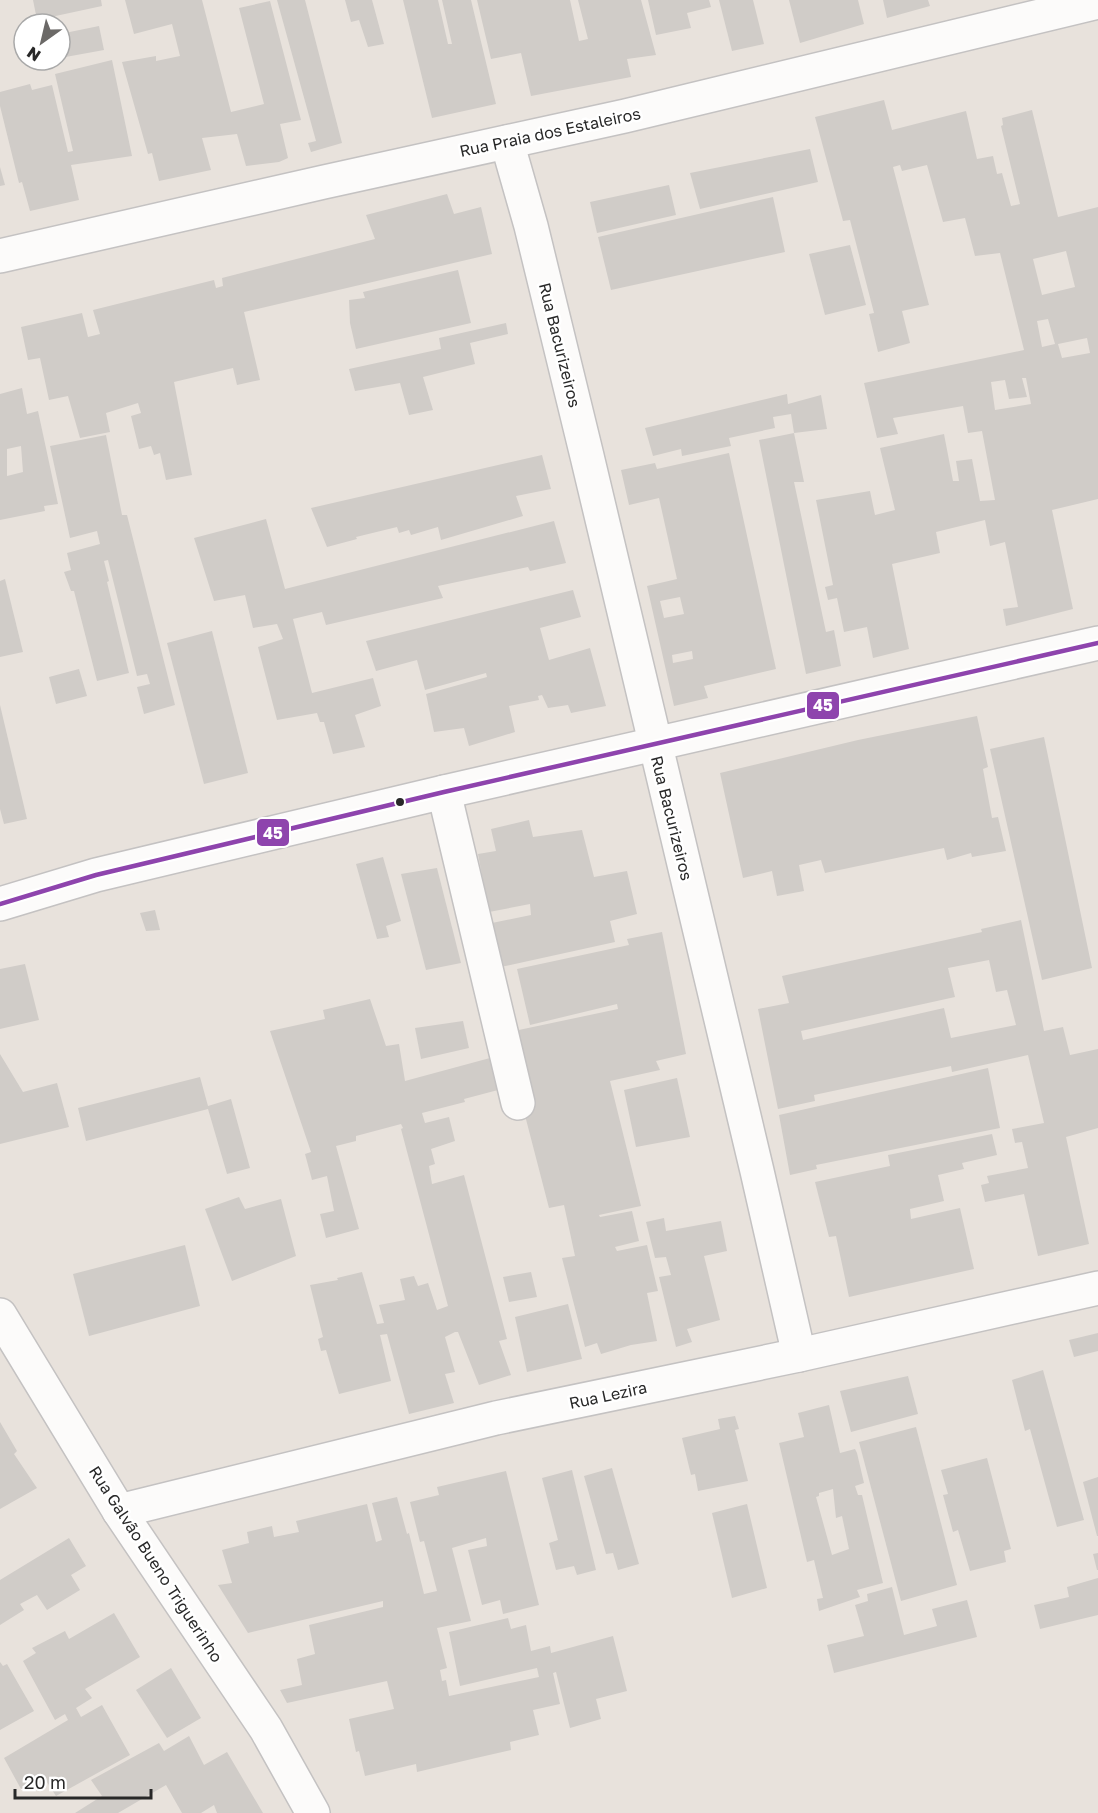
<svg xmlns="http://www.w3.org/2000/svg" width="1098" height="1813" viewBox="0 0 1098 1813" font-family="'Golos Text',sans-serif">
<rect width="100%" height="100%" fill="#e8e2dc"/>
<g fill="#d0ccc8" fill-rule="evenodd">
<path d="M33 0H101L102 6 37 20Z"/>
<path d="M125 0H202L231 112 264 104 239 8 270 1 301 120 280 124 288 158 279 162 246 166 237 134 202 138 211 170 159 181 152 153 148 154 122 62 156 56V61L180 56 172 24 134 34Z"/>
<path d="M277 0H305L342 143 311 152 308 143 316 141Z"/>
<path d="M345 0H372L384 44 368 47 359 20 351 22Z"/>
<path d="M403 0H438L448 44H452L442 0H471L496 104 432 118Z"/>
<path d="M477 0H570L579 41 588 39 578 0H641L656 55 627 59 631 77 531 96 521 53 491 59Z"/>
<path d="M648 0H709L711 7 687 13 691 28 656 35Z"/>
<path d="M719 0H753L764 44 732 51Z"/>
<path d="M789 0H858L864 24 800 43Z"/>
<path d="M883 0H928L930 6 887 18Z"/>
<path d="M99 26 104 50 60 58V34Z"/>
<path d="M112 60 132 156 71 165 79 200 30 211 22 182 19 183 0 106V92L30 84 32 90 52 85 68 152 73 151 55 74Z"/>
<path d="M884 100 892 130 966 111 977 159 993 156 997 174 1002 173 1011 206 1020 204 1001 126 1003 125 1002 118 1032 110 1058 217 1098 207V499L1052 510 1073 609 1006 626 1003 609 1018 607 1005 542 990 546 985 520 936 532 940 553 892 564 909 649 873 658 867 627 844 632 837 598 828 600 825 587 833 585 816 500 870 491 875 515 895 510 880 448 944 434 953 481H959L956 461 972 459 980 501 995 500 982 431 968 433 963 406 893 418 898 434 877 438 864 383 1024 350 1000 253 975 256 965 218 943 222 927 165 902 171 900 165 893 167 929 305 902 311 910 343 878 352 869 314 874 313 850 220 843 221 815 117ZM1066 251 1075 287 1042 295 1033 259ZM1048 319 1055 344 1042 347 1037 321ZM1087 338 1090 353 1062 358 1058 344ZM1022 378H1026L1031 404 995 410 991 382 1005 380 1009 399 1027 397Z"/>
<path d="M810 149 818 182 700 209 690 173Z"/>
<path d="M0 167 5 185 0 186Z"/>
<path d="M669 185 676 215 597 233 590 202Z"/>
<path d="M447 194 454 214 481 207 492 254 244 312 260 380 237 385 233 368 174 382 192 475 166 480 160 453 154 455 151 446 139 449 131 416 141 413 138 403 106 413 110 432 80 438 68 396 49 400 40 358 28 360 21 327 82 313 88 337 100 334 93 310 214 280 216 288 223 286 222 278 375 239 366 215Z"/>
<path d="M773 197 785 252 611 290 598 237Z"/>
<path d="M850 245 866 305 825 315 809 254Z"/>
<path d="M458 270 471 323 356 349 350 323 349 300 365 298 363 292Z"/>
<path d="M506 323 508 334 470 343 475 364 423 377 433 410 409 415 400 383 355 391 349 369 441 349 439 338Z"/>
<path d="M22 388 27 414 38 411 58 504 44 506 45 511 0 520V394ZM21 446 23 472 7 476V449Z"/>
<path d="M787 394 788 404 821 395 827 429 794 433 804 482H794L826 632 834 630 841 666 806 674 759 440 794 433 791 414 773 417 775 428 729 438 731 446 682 456 681 449 653 456 645 428Z"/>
<path d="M106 435 122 515H127L175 705 144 714 137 687 150 684 147 674 137 676 108 560 104 561 109 581 107 582 129 673 97 681 74 591H71L64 572 71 570 67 553 100 544 97 531 70 538 50 446Z"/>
<path d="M729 453 776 669 704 686 708 698 674 706 647 586 677 579 659 498 629 505 621 470 655 463 657 469ZM680 597 684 614 664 618 660 601ZM692 651 693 659 673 663 672 655Z"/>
<path d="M542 455 551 489 516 496 523 516 441 540 438 527 411 535 409 530 399 533 397 527 356 537 357 539 327 547 311 508Z"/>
<path d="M266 519 285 589 554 521 566 563 530 571 528 567 438 586 443 598 326 625 322 612 293 619 312 693 373 678 381 706 355 715 365 747 333 754 324 722H320L317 713 277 720 258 647 283 639 277 624 253 628 245 595 214 601 194 538Z"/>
<path d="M5 579 23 652 0 657V581Z"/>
<path d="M573 590 581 617 540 628 549 660 590 648 606 706 571 713 568 705 548 708 542 695 538 696 539 700 509 706 515 732 469 746 464 728 434 732 426 694 487 677 486 673 425 690 417 660 376 671 366 641Z"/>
<path d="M212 631 248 773 204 784 167 643Z"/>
<path d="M79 669 87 696 56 704 49 677Z"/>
<path d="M0 705 27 819 4 824 0 809Z"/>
<path d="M977 716 988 767 983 769 992 818 998 817 1006 851 972 857 971 853 947 860 944 848 825 873 821 860 799 865 804 891 777 896 772 871 743 878 720 773 858 740Z"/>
<path d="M1044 737 1092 968 1042 980 990 749Z"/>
<path d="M529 820 533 837 582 830 594 877 627 871 637 914 610 921 615 942 501 967 492 923 531 915 530 904 489 912 478 854 496 851 491 829Z"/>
<path d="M383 857 401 921 386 926 389 937 377 939 356 864Z"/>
<path d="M437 868 461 963 426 970 401 874Z"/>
<path d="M155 910 160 930 146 931 140 913Z"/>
<path d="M1021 920 1044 1031 1063 1027 1070 1055 1098 1049V1128L1066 1137 1089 1244 1038 1256 1024 1194 985 1202 981 1185 989 1183 987 1176 1028 1168 1022 1142 1015 1143 1012 1129 1044 1123 1028 1055 952 1072 951 1066 814 1095 815 1101 778 1109 758 1009 789 1003 782 976 982 932 981 929ZM989 960 996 992 1007 990 1016 1025 951 1038 944 1008 803 1040 801 1031 955 997 948 968Z"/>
<path d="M662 932 686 1054 656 1061 660 1070 610 1081 641 1206 599 1215 600 1217 632 1211 639 1241 615 1247 617 1251 647 1245 658 1291 647 1293 657 1341 631 1345 601 1354 597 1343 585 1347 562 1258 575 1256 564 1205 549 1208 521 1100 514 1031 618 1009 617 1004 530 1025 517 969 629 945 627 939Z"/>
<path d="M25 964 39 1020 0 1029V969Z"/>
<path d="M370 999 386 1046 399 1044 405 1081 490 1058 498 1090 464 1099 465 1102 422 1113 425 1123 449 1117 455 1141 431 1149 435 1164 429 1166 432 1184 464 1175 507 1339 499 1341 511 1375 479 1385 458 1332H455L445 1337 455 1372 445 1374 454 1403 409 1414 387 1334 380 1335 391 1381 339 1394 326 1350 321 1351 318 1339 323 1337 310 1285 338 1280 337 1278 362 1272 377 1324 384 1323 379 1305 405 1300 400 1279 414 1276 418 1286 428 1283 437 1310 448 1306 401 1129 403 1128 401 1124 356 1136V1141L336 1146 359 1229 326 1238 320 1214 334 1211 327 1176 312 1180 305 1154 311 1152 270 1031 325 1019 323 1010Z"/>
<path d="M463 1021 469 1048 421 1059 415 1028Z"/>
<path d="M0 1054 23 1092 57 1083 69 1127 0 1144Z"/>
<path d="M988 1068 1000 1128 816 1165 817 1169 790 1175 779 1115Z"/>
<path d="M200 1077 208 1106 231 1099 250 1168 227 1174 208 1109 86 1141 78 1108Z"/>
<path d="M677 1078 690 1137 636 1147 624 1090Z"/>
<path d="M992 1134 997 1155 962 1163 964 1169 938 1175 944 1201 910 1209 911 1219 960 1208 974 1269 849 1297 836 1236 829 1237 815 1182 890 1166 888 1155Z"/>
<path d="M239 1197 245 1209 281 1199 296 1256 232 1281 205 1209Z"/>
<path d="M664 1218 666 1231 721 1221 727 1251 704 1256 720 1320 687 1329 692 1342 676 1347 659 1277 671 1275 666 1257 655 1258 646 1222Z"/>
<path d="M185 1245 200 1306 89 1336 73 1274Z"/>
<path d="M531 1272 537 1297 509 1302 503 1277Z"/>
<path d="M568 1304 582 1359 527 1372 515 1317Z"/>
<path d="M1098 1333V1351L1074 1357 1069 1340Z"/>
<path d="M1043 1370 1084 1520 1057 1527 1030 1429 1025 1431 1012 1380Z"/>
<path d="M908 1376 918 1414 851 1432 840 1391Z"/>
<path d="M829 1405 840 1453 855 1449 857 1453 864 1483 855 1486 858 1495H862L883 1583 857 1590 860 1597 819 1611 817 1599 823 1598 814 1560 807 1562 779 1443 804 1437 798 1413ZM833 1489 836 1518 842 1516 849 1549 832 1555 816 1497 819 1496V1493Z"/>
<path d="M735 1416 739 1429 735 1430 748 1481 698 1491 695 1474 691 1475 682 1438 720 1429 718 1419Z"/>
<path d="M0 1422 17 1451 14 1454 37 1488 0 1509Z"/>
<path d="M916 1427 957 1585 901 1601 859 1442Z"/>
<path d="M987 1458 1011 1549 1004 1551 1006 1562 970 1571 958 1530 953 1532 943 1495 948 1494 941 1470Z"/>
<path d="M612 1468 639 1564 618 1570 613 1553 606 1554 584 1476Z"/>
<path d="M572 1470 596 1570 577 1575 574 1566 556 1570 549 1543 558 1540 542 1478Z"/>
<path d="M506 1471 539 1605 503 1614 500 1600 482 1605 468 1550 487 1546 486 1538 452 1548 471 1621 437 1628 447 1668 440 1670 442 1681 446 1680 449 1696 539 1677 537 1668 460 1686 449 1632 508 1618 511 1629 526 1625 531 1651 550 1646 551 1653 613 1636 627 1691 596 1699 601 1719 570 1728 556 1672 553 1673 560 1704 533 1710 539 1735 510 1742 511 1750 476 1758 417 1772 416 1764 365 1776 359 1751 356 1752 349 1719 394 1709 387 1681 287 1703 280 1690 302 1685 297 1659 315 1654 309 1625 383 1607V1601L248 1633 218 1585 232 1583 222 1550 249 1543 247 1532 272 1526 274 1537 299 1532 296 1521 367 1504 376 1542 382 1540 372 1503 397 1497 407 1534 409 1533 424 1594 437 1591 424 1541 420 1542 410 1502 439 1495 437 1487Z"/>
<path d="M1098 1477V1536H1097L1083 1482Z"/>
<path d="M747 1504 767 1588 732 1598 712 1513Z"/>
<path d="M69 1538 86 1566 71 1575 80 1590 47 1610 37 1595 20 1604 24 1610 0 1625V1580Z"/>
<path d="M1098 1553V1570H1097L1093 1554Z"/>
<path d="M1098 1578V1615L1040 1629 1034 1605 1069 1597 1067 1587Z"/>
<path d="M892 1587 904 1635 937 1626 932 1609 967 1600 977 1637 834 1673 827 1645 864 1636 855 1605 868 1601 867 1594Z"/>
<path d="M114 1613 140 1657 85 1689 92 1698 76 1708 81 1717 102 1705 130 1755 56 1796 43 1776 21 1789 4 1758 68 1720 65 1714 55 1720 23 1661 36 1653 32 1648 65 1631 69 1639Z"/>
<path d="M0 1662 3 1666 7 1664 34 1711 0 1730Z"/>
<path d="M171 1668 201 1718 167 1738 136 1690Z"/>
<path d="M189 1736 204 1765 227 1752 263 1813H217L214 1805 201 1813H182L166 1785 118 1813H75L102 1796 91 1780 159 1743 164 1751Z"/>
</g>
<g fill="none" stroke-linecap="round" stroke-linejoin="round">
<defs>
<g id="street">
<path d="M507 142 531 226 587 456 757 1171 799 1355"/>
<path d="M0 256 324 182 625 116 1098 2"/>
<path d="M444 792 518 1103"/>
<path d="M0 904 96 875 444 792 1098 643"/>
<path d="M119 1511 496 1418 799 1355 1098 1288"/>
</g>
<path id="secondary" d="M0 1315 119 1511 266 1729 313 1813"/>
</defs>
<use href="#street" stroke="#c4c2c2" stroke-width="36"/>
<use href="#secondary" stroke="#c4c2c2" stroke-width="36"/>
<use href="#street" stroke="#fcfbfa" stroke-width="33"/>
<use href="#secondary" stroke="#fcfbfa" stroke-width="33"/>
<defs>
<path id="bus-1" d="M0 904 96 875 444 792 1098 643"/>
</defs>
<use href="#bus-1" stroke="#fff" stroke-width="9"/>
<use href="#bus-1" stroke="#8e44ad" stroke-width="4.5"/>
</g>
<circle fill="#282828" stroke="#fff" stroke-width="2" cx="400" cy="802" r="5"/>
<g text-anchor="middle" stroke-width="5" stroke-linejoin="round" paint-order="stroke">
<g font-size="16" fill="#282828" stroke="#fff">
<text transform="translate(550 132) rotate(-12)" y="6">Rua Praia dos Estaleiros</text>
<text transform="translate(560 345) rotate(76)" y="6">Rua Bacurizeiros</text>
<text transform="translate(672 818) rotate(76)" y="6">Rua Bacurizeiros</text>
<text transform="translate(608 1395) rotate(-12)" y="6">Rua Lezira</text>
<text transform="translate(156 1564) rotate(57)" y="6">Rua Galvão Bueno Triguerinho</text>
</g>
</g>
<g stroke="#fff" stroke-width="2">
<rect x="806" y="691" width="34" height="29" rx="6" fill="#8e44ad"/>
<rect x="256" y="818" width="34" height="29" rx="6" fill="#8e44ad"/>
</g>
<g font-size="16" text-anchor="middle" font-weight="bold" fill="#fff">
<text x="823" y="711">45</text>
<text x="273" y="839">45</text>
</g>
<g transform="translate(42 42) rotate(214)"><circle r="28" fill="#ffffff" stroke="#a9a9a9" stroke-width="1.5"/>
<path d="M0-4.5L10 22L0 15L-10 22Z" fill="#6b6967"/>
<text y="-9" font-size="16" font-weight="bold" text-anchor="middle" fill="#282828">N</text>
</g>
<path d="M15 1789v9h136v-9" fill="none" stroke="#282828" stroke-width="3"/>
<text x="24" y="1789" font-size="18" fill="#282828" stroke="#ffffff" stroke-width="4.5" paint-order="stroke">20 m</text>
</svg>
